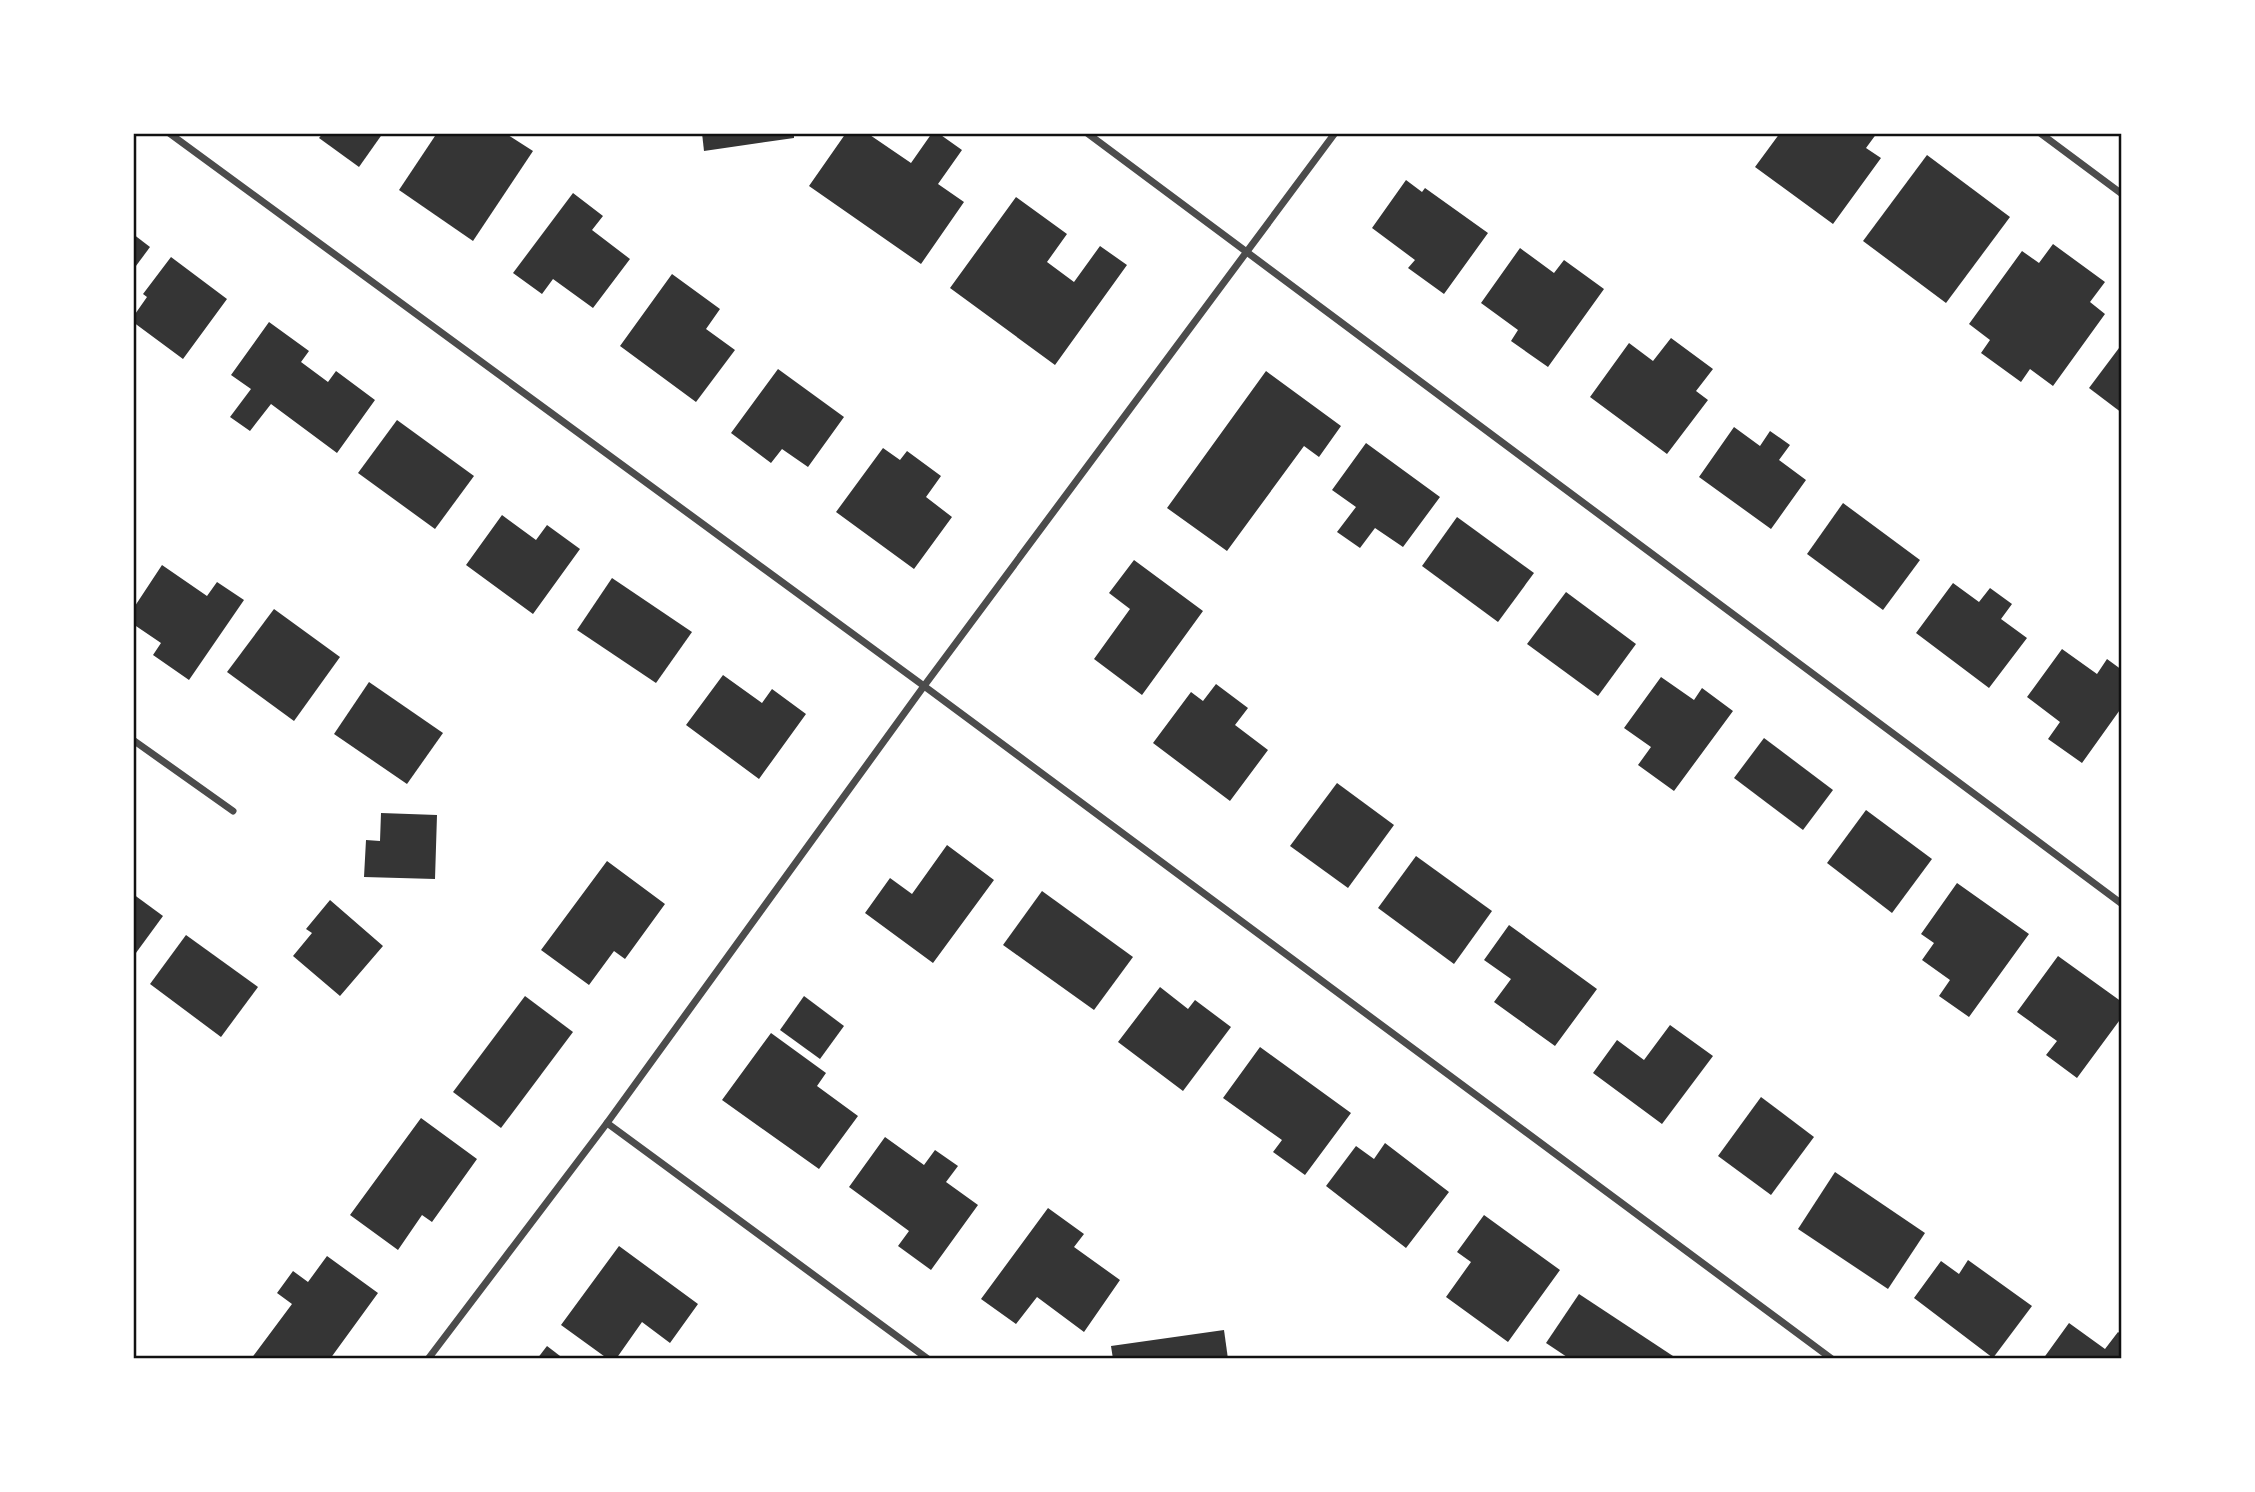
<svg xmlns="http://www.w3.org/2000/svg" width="2255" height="1492" viewBox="0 0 2255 1492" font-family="'IBM Plex Serif',serif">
<rect width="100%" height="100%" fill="#fff"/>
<g fill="#353535">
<path d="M323 133H383L359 167 319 138Z"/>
<path d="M437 133H505L533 151 473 241 399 190Z"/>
<path d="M702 133H794V138L704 151Z"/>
<path d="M846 133H867L911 163 932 133H938L962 150 938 184 964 202 921 264 809 186Z"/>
<path d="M1780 133H1877L1866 148 1881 158 1833 224 1755 167Z"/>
<path d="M1927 155 2010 217 1946 303 1863 241Z"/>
<path d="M1406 180 1422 192 1425 188 1488 233 1444 294 1408 268 1415 260 1372 228Z"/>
<path d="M573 193 603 216 592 230 630 259 593 308 553 279 542 294 513 273Z"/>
<path d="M1016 197 1067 234 1047 262 1074 282 1100 246 1127 265 1055 365 950 288Z"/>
<path d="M133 234 150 247 133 270Z"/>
<path d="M2053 244 2105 282 2090 302 2105 314 2053 386 2030 369 2021 382 1981 353 1990 340 1969 324 2022 251 2039 263Z"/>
<path d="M1520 248 1554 273 1564 260 1604 289 1548 367 1511 341 1518 330 1481 303Z"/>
<path d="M171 257 227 299 183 359 133 322V317L147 297 143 294Z"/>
<path d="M672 274 720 309 706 329 735 350 696 402 620 346Z"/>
<path d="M269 322 309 351 301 362 328 382 336 371 375 400 337 453 271 404 250 431 230 417 251 389 231 375Z"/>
<path d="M1671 338 1713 369 1696 391 1708 400 1667 454 1590 397 1629 343 1653 361Z"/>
<path d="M2122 344V413L2089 388Z"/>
<path d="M778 369 844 417 808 467 782 449 771 463 731 433Z"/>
<path d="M1266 371 1341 426 1319 457 1304 446 1227 551 1167 508Z"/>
<path d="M397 420 474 476 435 529 358 473Z"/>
<path d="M1734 427 1760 446 1770 431 1790 445 1779 460 1806 480 1771 529 1699 477Z"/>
<path d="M1366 443 1440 497 1403 547 1375 528 1360 548 1337 532 1356 507 1332 490Z"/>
<path d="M883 448 900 460 907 451 941 476 926 497 952 517 914 569 836 512Z"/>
<path d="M1843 503 1920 560 1883 610 1807 554Z"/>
<path d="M502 515 536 540 547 525 580 549 533 614 466 565Z"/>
<path d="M1457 517 1534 573 1498 622 1422 566Z"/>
<path d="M1134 560 1203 611 1142 695 1094 659 1130 609 1109 593Z"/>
<path d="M162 565 207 596 217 582 244 600 189 680 153 655 161 643 133 624V609Z"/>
<path d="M612 578 692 632 656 683 577 630Z"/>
<path d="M1953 583 1979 602 1990 588 2012 604 2001 619 2027 638 1989 688 1916 633Z"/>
<path d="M1566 592 1636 644 1598 696 1527 644Z"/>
<path d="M274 609 340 657 294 721 227 672Z"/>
<path d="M2062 649 2097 674 2107 659 2122 670V707L2082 763 2048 739 2060 722 2027 697Z"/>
<path d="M723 675 762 703 772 689 806 714 759 779 686 725Z"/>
<path d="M1661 677 1694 700 1702 688 1733 711 1674 791 1638 765 1651 747 1624 728Z"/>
<path d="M369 682 443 733 407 784 334 734Z"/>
<path d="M1216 684 1248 708 1235 725 1268 750 1230 801 1153 743 1191 692 1203 701Z"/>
<path d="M1764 738 1833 790 1803 830 1734 778Z"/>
<path d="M1337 783 1394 825 1348 888 1290 846Z"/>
<path d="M1866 810 1932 859 1892 913 1827 863Z"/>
<path d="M381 813 437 815 435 879 364 877 366 840 380 841Z"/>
<path d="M947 845 994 880 933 963 865 913 890 878 912 894Z"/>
<path d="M1416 856 1492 911 1454 964 1378 908Z"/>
<path d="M607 861 665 904 625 959 614 951 589 985 541 950Z"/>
<path d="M1957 883 2029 934 1969 1017 1939 996 1950 980 1922 960 1934 943 1921 934Z"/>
<path d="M1042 891 1133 957 1094 1010 1003 945Z"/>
<path d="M133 894 163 916 133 957Z"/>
<path d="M330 900 383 946 340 996 293 956 312 933 306 929Z"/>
<path d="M1509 925 1597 989 1555 1046 1494 1002 1511 979 1484 960Z"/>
<path d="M186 935 258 987 221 1037 150 984Z"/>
<path d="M2058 956 2122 1002V1017L2077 1078 2046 1055 2057 1041 2017 1012Z"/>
<path d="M1160 987 1188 1009 1195 1000 1231 1027 1183 1091 1118 1042Z"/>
<path d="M525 996 573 1032 501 1128 453 1092Z"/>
<path d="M804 996 844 1026 820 1059 780 1030Z"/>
<path d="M1670 1025 1713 1056 1662 1124 1593 1073 1617 1040 1644 1060Z"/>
<path d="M771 1033 826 1073 817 1086 858 1116 819 1169 722 1100Z"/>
<path d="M1260 1047 1351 1113 1305 1175 1273 1152 1282 1140 1223 1098Z"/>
<path d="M1761 1097 1814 1137 1771 1195 1718 1156Z"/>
<path d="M421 1118 477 1159 432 1222 422 1215 398 1250 350 1215Z"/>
<path d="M885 1137 924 1165 935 1150 958 1166 946 1182 978 1205 931 1270 898 1246 909 1231 849 1187Z"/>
<path d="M1385 1143 1449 1192 1406 1248 1326 1186 1356 1146 1374 1159Z"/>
<path d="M1835 1172 1925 1233 1888 1289 1798 1229Z"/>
<path d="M1048 1208 1084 1234 1074 1247 1120 1280 1084 1332 1037 1297 1016 1324 981 1299Z"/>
<path d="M1484 1215 1560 1270 1508 1342 1446 1297 1471 1262 1457 1252Z"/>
<path d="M619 1246 698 1304 670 1343 642 1322 616 1359H608L561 1325Z"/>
<path d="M327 1256 378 1293 330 1359H251L292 1304 277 1293 293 1271 308 1282Z"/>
<path d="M1968 1260 2032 1306 1993 1358 1914 1298 1941 1261 1959 1274Z"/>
<path d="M1579 1294 1673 1356 1671 1359H1570L1546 1343Z"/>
<path d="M2069 1323 2105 1349 2118 1332 2122 1335V1359H2043Z"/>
<path d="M1224 1330 1228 1359H1113L1111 1346Z"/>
<path d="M547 1346 564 1359H537Z"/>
</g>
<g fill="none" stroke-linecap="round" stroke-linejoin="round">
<g stroke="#4c4c4c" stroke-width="7">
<path d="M169 133 924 686 1832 1359"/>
<path d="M1087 133 2122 904"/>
<path d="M2040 133 2122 194"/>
<path d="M133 740 233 811"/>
<path d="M607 1123 928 1359"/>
<path d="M428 1359 607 1123 924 686 1335 133"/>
</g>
</g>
<rect width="2255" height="1492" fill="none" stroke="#ffffff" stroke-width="270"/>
<rect x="135" y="135" width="1985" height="1222" fill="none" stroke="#111" stroke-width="2.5"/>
</svg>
